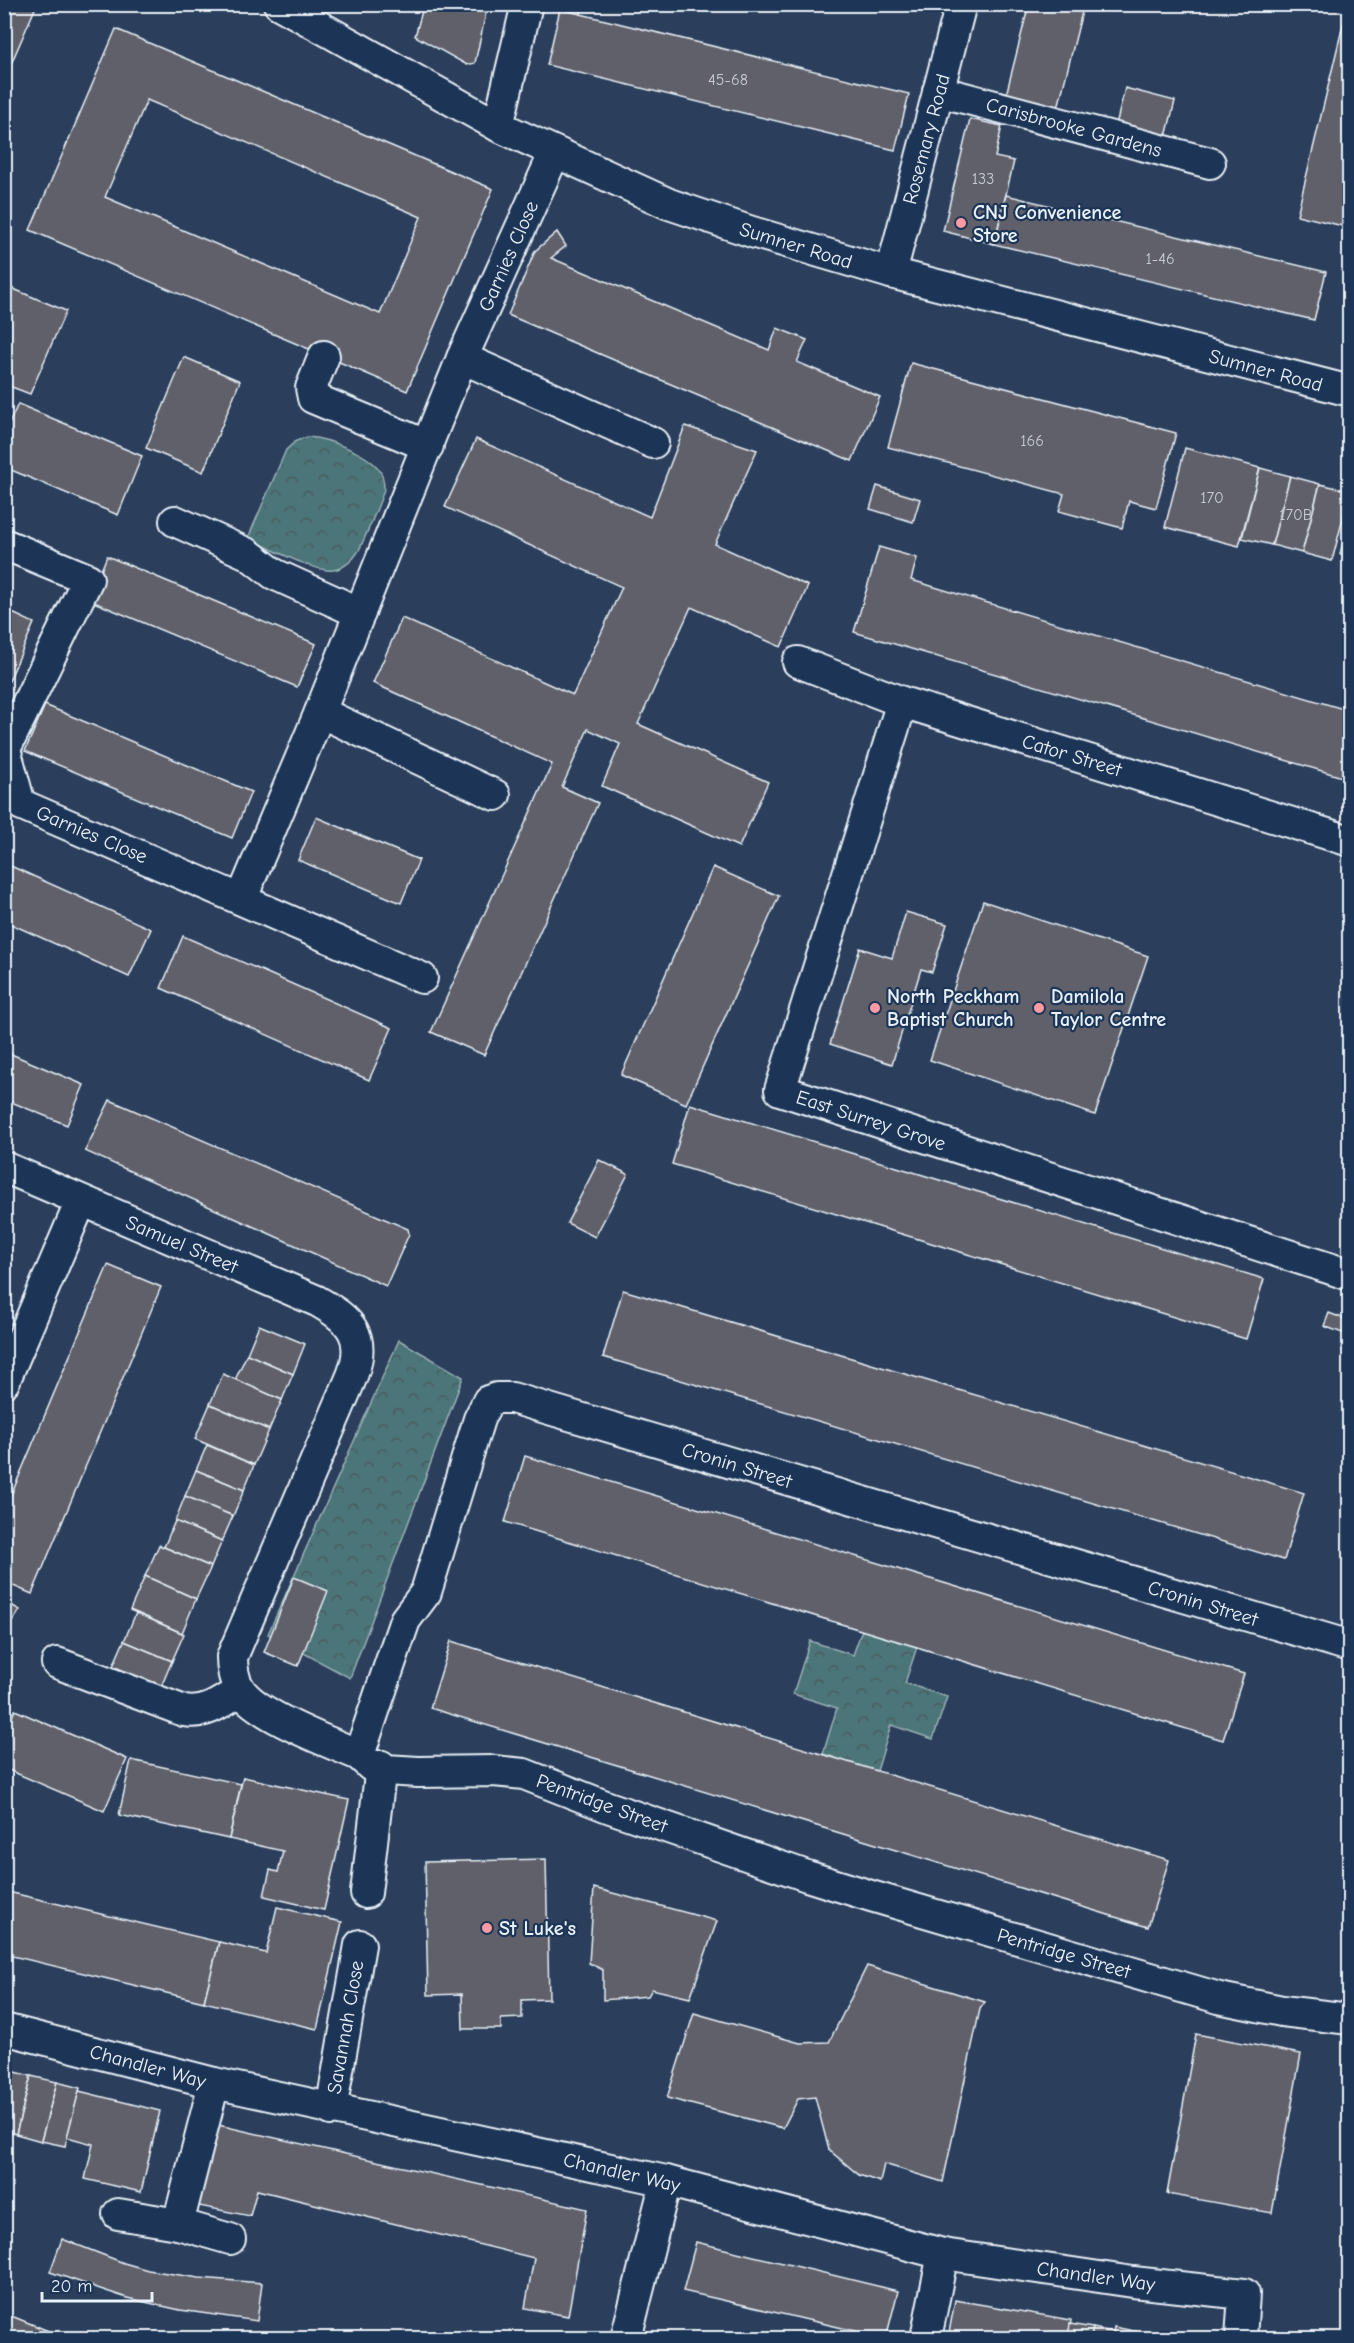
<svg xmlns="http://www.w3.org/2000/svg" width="1354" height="2343" viewBox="0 0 1354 2343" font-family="'Comic Neue',sans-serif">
<defs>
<pattern id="park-crowns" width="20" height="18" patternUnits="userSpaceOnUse" patternTransform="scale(1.5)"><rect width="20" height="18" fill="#4b7478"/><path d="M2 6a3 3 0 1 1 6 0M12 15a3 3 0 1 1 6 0" fill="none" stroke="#485c5f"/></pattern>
</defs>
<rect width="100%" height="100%" fill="#2b3e5b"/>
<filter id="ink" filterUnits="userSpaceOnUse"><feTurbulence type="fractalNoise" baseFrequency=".0167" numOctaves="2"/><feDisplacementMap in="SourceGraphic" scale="12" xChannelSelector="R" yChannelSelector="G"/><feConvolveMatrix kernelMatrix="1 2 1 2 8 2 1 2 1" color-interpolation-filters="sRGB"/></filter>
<g filter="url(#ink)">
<g fill="url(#park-crowns)" stroke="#9ab2b8" stroke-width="1.5">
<path d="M307 437C327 438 375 455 382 475 383 478 384 484 384 488 383 497 363 542 358 552 353 560 343 569 333 570 316 573 266 546 248 538L286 450 296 441Z"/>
<path d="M399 1340 463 1377 350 1678 268 1634Z"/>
<path d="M862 1630 917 1647 905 1683 947 1697 933 1739 891 1725 877 1771 823 1754 837 1708 793 1694 810 1641 853 1655Z"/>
</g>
<g fill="#61616b" stroke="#e8f1f8" stroke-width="1.5" fill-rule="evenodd">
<path d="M4 4H37L4 80Z"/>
<path d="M424 4H488L475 63 467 65 415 36Z"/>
<path d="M561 4H583L581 14 560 9Z"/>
<path d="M1029 4H1084L1058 108 1006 95Z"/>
<path d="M1348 4 1350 199 1343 226 1297 215Z"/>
<path d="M560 9 909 94 895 150 547 65Z"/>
<path d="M116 29 493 189 407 391 30 230ZM147 100 421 217 380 314 105 197Z"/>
<path d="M1125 88 1175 101 1166 137 1116 125Z"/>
<path d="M970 119 1002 126 995 157 1014 161 994 244 943 231Z"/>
<path d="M1006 195 1326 272 1314 320 994 244Z"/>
<path d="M557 232 566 246 551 258 769 350 777 328 807 340 797 362 880 397 852 461 508 315 535 251Z"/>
<path d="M4 285 66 311 30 394 4 384Z"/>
<path d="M184 357 240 381 203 472 146 448Z"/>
<path d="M911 363 1176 433 1156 508 1129 501 1122 528 1059 511 1064 494 888 447Z"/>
<path d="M18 404 142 456 118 515 4 467V435Z"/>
<path d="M685 426 757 450 715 544 808 586 781 647 691 607 638 724 768 782 739 847 602 786 620 744 588 729 562 787 598 803 484 1055 431 1032 552 764 373 683 402 618 573 695 622 587 445 507 476 439 650 517Z"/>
<path d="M1185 448 1260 468 1239 546 1165 527Z"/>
<path d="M1260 468 1290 476 1272 545 1242 538Z"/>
<path d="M1290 476 1320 484 1302 553 1272 545Z"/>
<path d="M1320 484 1350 491 1332 561 1302 553Z"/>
<path d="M877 486 920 499 913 522 870 509Z"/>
<path d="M1350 515V557L1340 554Z"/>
<path d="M879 547 917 558 911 580 1350 711V800L1343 798 1349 779 854 632Z"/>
<path d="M107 556 316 644 297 687 89 600Z"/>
<path d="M4 609 34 623 9 681 4 679Z"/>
<path d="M45 705 251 792 232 838 25 751Z"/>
<path d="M316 817 419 860 401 903 298 860Z"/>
<path d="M4 863 151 929 129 977 4 921Z"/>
<path d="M713 867 779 896 686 1104 621 1075Z"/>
<path d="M983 901 1148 956 1095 1115 930 1060Z"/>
<path d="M906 912 947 924 932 972 921 969 892 1064 830 1044 860 948 892 958Z"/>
<path d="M183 936 392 1028 369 1080 161 988Z"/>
<path d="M4 1051 84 1085 67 1125 4 1099Z"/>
<path d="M110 1100 408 1229 409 1234 386 1286 85 1151Z"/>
<path d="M690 1104 1264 1279 1246 1339 672 1164Z"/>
<path d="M599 1160 628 1174 595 1237 567 1223Z"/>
<path d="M108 1265 161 1287 32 1594 4 1582V1512Z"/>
<path d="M623 1290 1304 1493 1284 1560 603 1357Z"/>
<path d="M1329 1313 1350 1321V1336L1324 1326Z"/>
<path d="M259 1325 305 1344 293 1374 247 1354Z"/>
<path d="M247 1354 293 1374 282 1400 235 1380Z"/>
<path d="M223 1374 282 1400 269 1430 210 1404Z"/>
<path d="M210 1404 269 1430 254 1465 195 1439Z"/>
<path d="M207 1445 254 1465 244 1490 196 1470Z"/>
<path d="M525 1456 1244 1674 1223 1740 505 1522Z"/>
<path d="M196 1470 244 1490 233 1516 185 1496Z"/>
<path d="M185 1496 233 1516 222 1541 175 1521Z"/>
<path d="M175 1521 222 1541 211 1567 164 1547Z"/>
<path d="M159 1545 211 1567 196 1599 145 1576Z"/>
<path d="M145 1576 196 1599 182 1633 130 1610Z"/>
<path d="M294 1577 328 1591 298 1666 264 1652Z"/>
<path d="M4 1601 20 1610 4 1635Z"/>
<path d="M136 1613 184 1634 172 1661 124 1641Z"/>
<path d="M124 1641 172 1661 161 1687 113 1666Z"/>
<path d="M451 1641 1169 1860 1148 1927 430 1708Z"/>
<path d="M15 1710 127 1759 104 1811 4 1768V1734Z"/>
<path d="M131 1760 241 1784 229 1839 119 1815Z"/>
<path d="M243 1777 349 1800 324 1910 264 1896 270 1870 278 1872 283 1851 229 1839Z"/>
<path d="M546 1859 549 1999 522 2000V2018L501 2019V2029H463L462 1994 428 1995 425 1862Z"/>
<path d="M594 1888 717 1921 690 1998 652 1989 648 1996 603 2000V1970L589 1963Z"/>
<path d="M4 1891 219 1942 204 2002 4 1954Z"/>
<path d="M277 1907 342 1922 317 2029 204 2002 219 1942 266 1953Z"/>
<path d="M867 1966 985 2002 980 2009 943 2182 884 2164 880 2182 859 2175 829 2150 815 2097 798 2099 783 2128 667 2098 694 2013 800 2043 829 2042Z"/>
<path d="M1196 2034 1301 2054 1272 2213 1167 2194Z"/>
<path d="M4 2069 31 2076 16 2134 4 2131Z"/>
<path d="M31 2076 57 2082 41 2141 16 2134Z"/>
<path d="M57 2082 80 2088 65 2146 41 2141Z"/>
<path d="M79 2091 160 2111 141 2192 85 2179 93 2144 67 2137Z"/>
<path d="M214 2124 587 2209 568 2316 525 2308 534 2258 257 2190 250 2216 194 2205Z"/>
<path d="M62 2239 124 2263 148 2270 199 2278 262 2283 257 2321 180 2310 127 2298 50 2272Z"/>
<path d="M696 2242 898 2291 886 2338 683 2291Z"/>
<path d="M955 2300 1071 2320 1068 2338H948Z"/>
<path d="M4 2313 66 2338H4Z"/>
<path d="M1070 2324 1093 2328 1091 2338H1068Z"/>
<path d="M1114 2327 1169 2338H1112Z"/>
<path d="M1093 2328 1113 2332 1112 2338H1091Z"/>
</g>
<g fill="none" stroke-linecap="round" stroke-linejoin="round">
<defs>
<g id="street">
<path d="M279 4 498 126 669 204 752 232 891 273 1350 391"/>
<path d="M938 91 1210 163"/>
<path d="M498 126 527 4"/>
<path d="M891 273 961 4"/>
<path d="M324 356 311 388 313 398 428 446"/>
<path d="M462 358 653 443"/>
<path d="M175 521 248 554 274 574 360 613"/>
<path d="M4 544 88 579 5 749 20 804 422 978"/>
<path d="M798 662 902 702 1350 841"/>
<path d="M902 702 780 1090 1350 1275"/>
<path d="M320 712 495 795"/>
<path d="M242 898 320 712 462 358 554 154"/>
<path d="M4 1167 317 1301C351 1320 367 1336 352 1376L232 1657C232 1668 233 1678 239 1688 255 1715 329 1742 359 1755L371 1766H381L386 1770 418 1772 494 1771 524 1774 608 1807 807 1876 871 1896 1219 1998 1282 2011 1350 2019"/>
<path d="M4 1382 81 1201"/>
<path d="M57 1663 184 1711C206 1715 222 1702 240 1690"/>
<path d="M359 1755 405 1620 426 1592 479 1419 488 1401 497 1398H512L1350 1646"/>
<path d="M366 1893 381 1766"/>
<path d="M4 2029 214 2083 666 2181 943 2254 1133 2282 1244 2294 1241 2338"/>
<path d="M331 2110 360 1945"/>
<path d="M118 2214 178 2224 230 2239"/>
<path d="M178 2224 214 2083"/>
<path d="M626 2338 666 2181"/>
<path d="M926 2338 943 2254"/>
</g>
</defs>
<use href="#street" stroke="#e8f1f8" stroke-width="34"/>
<use href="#street" stroke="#1d3557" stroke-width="30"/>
</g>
</g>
<g fill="#ff9aa2" stroke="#1d3557" stroke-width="2">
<circle cx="961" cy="223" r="6"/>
<circle cx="875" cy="1008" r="6"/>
<circle cx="1039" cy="1008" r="6"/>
<circle cx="487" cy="1928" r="6"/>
</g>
<g text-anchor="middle" stroke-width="4.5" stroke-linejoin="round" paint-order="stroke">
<g font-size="16" fill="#c6cdd5">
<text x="728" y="85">45-68</text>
<text x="983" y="184">133</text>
<text x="1160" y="264">1-46</text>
<text x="1032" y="446">166</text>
<text x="1212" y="503">170</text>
<text x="1296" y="520">170B</text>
</g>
<g font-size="20" fill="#e8f1f8" stroke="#1d3557">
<text transform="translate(1074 127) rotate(15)" y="7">Carisbrooke Gardens</text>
<text transform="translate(926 139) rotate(-75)" y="7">Rosemary Road</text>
<text transform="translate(796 245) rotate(17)" y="7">Sumner Road</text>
<text transform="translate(508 256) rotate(-66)" y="7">Garnies Close</text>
<text transform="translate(1266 370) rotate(15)" y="7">Sumner Road</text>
<text transform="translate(1072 755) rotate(17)" y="7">Cator Street</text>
<text transform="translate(92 834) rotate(23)" y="7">Garnies Close</text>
<text transform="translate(871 1120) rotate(18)" y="7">East Surrey Grove</text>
<text transform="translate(182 1244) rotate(23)" y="7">Samuel Street</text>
<text transform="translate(737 1465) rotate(17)" y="7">Cronin Street</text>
<text transform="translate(1203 1603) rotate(17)" y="7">Cronin Street</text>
<text transform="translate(602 1803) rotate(20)" y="7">Pentridge Street</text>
<text transform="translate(1064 1953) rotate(16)" y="7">Pentridge Street</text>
<text transform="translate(345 2027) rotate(-80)" y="7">Savannah Close</text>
<text transform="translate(148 2066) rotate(15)" y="7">Chandler Way</text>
<text transform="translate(622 2172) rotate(13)" y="7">Chandler Way</text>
<text transform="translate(1096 2276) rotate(8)" y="7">Chandler Way</text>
</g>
<g font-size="20" font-weight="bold" fill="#e8f1f8" stroke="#1d3557" text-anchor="start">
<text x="973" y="219">CNJ Convenience<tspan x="973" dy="23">Store</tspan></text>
<text x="887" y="1003">North Peckham<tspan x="887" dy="23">Baptist Church</tspan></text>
<text x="1051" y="1003">Damilola<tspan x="1051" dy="23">Taylor Centre</tspan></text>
<text x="499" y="1935">St Luke's</text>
</g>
</g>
<rect width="1354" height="2343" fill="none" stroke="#1d3557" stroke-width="24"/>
<rect x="12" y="12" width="1330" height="2319" fill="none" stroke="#e8f1f8" stroke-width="2" filter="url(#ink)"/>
<path d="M42 2292v9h110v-9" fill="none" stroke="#e8f1f8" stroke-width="3"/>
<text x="51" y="2292" font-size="18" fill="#e8f1f8" stroke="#1d3557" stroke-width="4.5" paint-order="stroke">20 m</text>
</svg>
